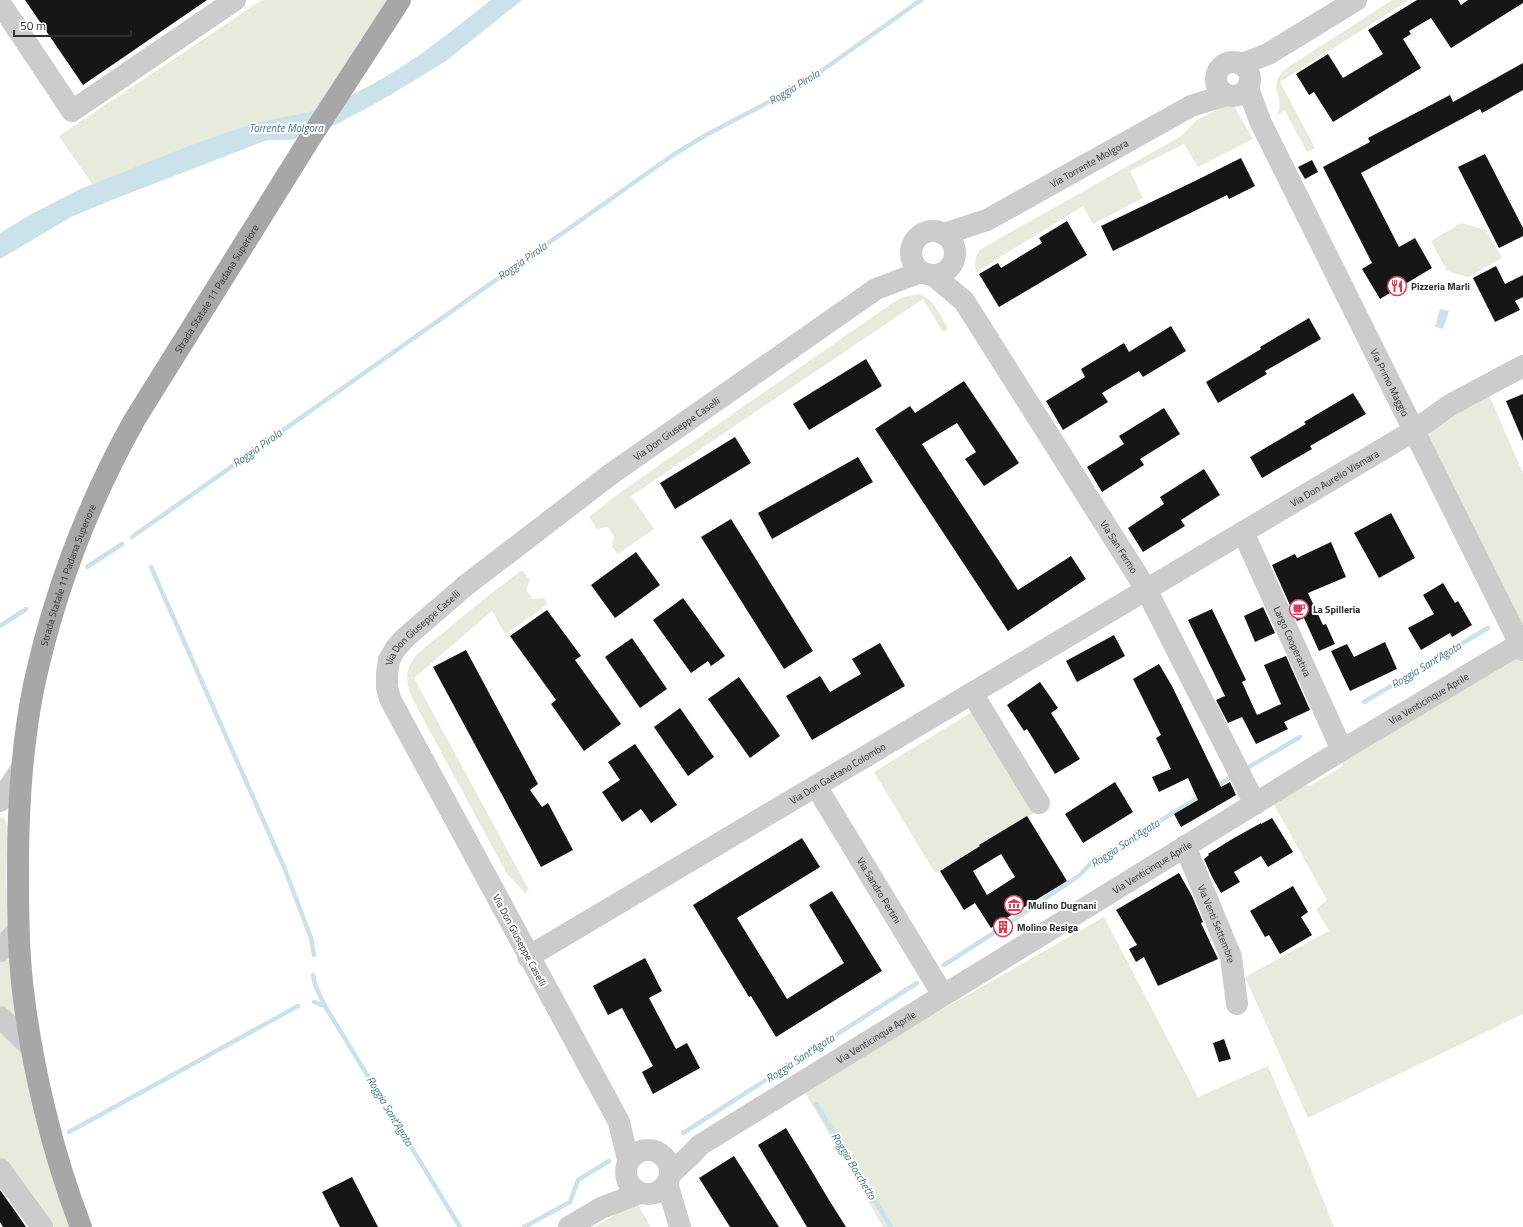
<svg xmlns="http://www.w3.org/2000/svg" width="1523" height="1227" viewBox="0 0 1523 1227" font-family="'Titillium Web',sans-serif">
<rect width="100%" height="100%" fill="#fff"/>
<g fill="#e7ebde">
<path d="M262 0H399L325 114 99 194 59 136Z"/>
<path d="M1392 0H1409L1280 82 1315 148 1307 152 1285 111 1276 116C1288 95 1262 86 1290 66Z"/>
<path d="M1224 106H1230L1235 108 1253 139 1198 167 1184 144 1130 171 1143 198 1093 224 1083 206 976 272C974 264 975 255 981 249L1181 136 1197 120Z"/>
<path d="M1461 223 1486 230 1502 258 1468 277 1447 271 1431 241Z"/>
<path d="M917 294C933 296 941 317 948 329L943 332 923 299 631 496 654 529 618 554 612 547 614 536 608 527 597 529 589 517 625 489 894 302 904 297Z"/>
<path d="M1485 386 1523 473V641L1416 431Z"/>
<path d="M522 570 530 580 526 590 533 599 544 598 548 604 505 634 492 611 414 678 529 890 525 893 507 874 412 698C408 689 405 677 409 668 414 653 431 643 443 633 469 611 495 590 522 570Z"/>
<path d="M1517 649 1523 660V1014L1308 1118 1245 977 1329 931 1316 909 1327 900 1272 801 1297 784 1310 786 1343 766 1342 757Z"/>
<path d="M980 707 1042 808 935 873 874 772Z"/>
<path d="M3 817 8 826 6 879 9 960 21 1048 73 1227H53L0 1158V818Z"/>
<path d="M1104 917 1198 1097 1268 1066 1296 1132 1334 1227H883L803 1089Z"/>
<path d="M636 1202 651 1227H594Z"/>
</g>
<g fill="#cbe2ea">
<path d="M491 0H522L446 61 382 100 335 125 292 140H269L259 143 112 200 71 217 0 259V233L28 216 80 189C136 168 191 143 247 126 268 119 289 117 309 112 326 108 344 98 359 91 408 67 449 33 491 0Z"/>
<path d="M1440 309 1449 311 1443 329 1435 327Z"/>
</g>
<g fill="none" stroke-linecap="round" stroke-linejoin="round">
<g stroke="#cbe2ea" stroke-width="4.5">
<path d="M132 537 673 155 706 135 803 84 921 0"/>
<path d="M87 567 122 544"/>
<path d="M151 567 284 867 311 938 314 955"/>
<path d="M0 626 26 609"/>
<path d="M1364 702 1488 628"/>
<path d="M1247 768 1300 737"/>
<path d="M1216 787 1229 778"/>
<path d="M944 965 1003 927 1080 875 1092 862 1201 796"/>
<path d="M313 975 315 985 325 1006"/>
<path d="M314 1002 325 1006 460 1227"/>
<path d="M816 1104 891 1227"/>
<path d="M69 1132 298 1006"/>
<path d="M683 1133 917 983"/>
<path d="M524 1227 570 1202 578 1180 609 1161"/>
</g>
</g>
<g fill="#161616" fill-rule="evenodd">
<path d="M25 0H207L83 85Z"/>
<path d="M1417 0H1458L1461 5 1468 0H1523V3L1451 48 1431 18 1409 31 1411 34 1403 39 1421 68 1333 122 1314 92 1309 95 1296 74 1328 54 1343 78 1383 54 1368 30Z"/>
<path d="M1523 63V90L1482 113 1480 109 1361 173 1399 247 1415 238 1432 268 1380 299 1362 269 1372 263 1323 167 1370 142 1368 138 1450 95 1453 102Z"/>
<path d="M1485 154 1523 228V236L1499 248 1458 167Z"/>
<path d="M1241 158 1255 186 1229 199 1227 195 1113 251 1101 226 1195 181Z"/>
<path d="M1312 160 1318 172 1305 179 1298 167Z"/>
<path d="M1067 221 1087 255 999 307 979 274 998 263 1001 268 1042 243 1039 238Z"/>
<path d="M1496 266 1505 284 1523 275V297L1515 301 1520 310 1495 322 1473 278Z"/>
<path d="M1309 318 1321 339 1265 371 1267 374 1218 403 1206 382 1261 349 1260 347Z"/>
<path d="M1171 326 1186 351 1143 377 1139 371 1102 393 1108 402 1063 430 1046 401 1085 377 1081 369 1124 343 1129 352Z"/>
<path d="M866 359 882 386 809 430 793 404Z"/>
<path d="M964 381 1019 463 984 486 965 459 976 452 957 423 922 444 1018 590 1071 556 1086 579 1008 631 875 429 910 406 915 413Z"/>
<path d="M1353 393 1366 414 1310 446 1312 449 1262 478 1250 457 1306 424 1304 422Z"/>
<path d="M1523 394V441L1506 401Z"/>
<path d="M1164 408 1180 434 1140 459 1144 465 1102 492 1087 467 1124 444 1119 436Z"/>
<path d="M735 437 751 463 675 509 660 483Z"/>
<path d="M858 457 873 482 772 539 758 513Z"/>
<path d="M1204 469 1220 495 1181 520 1185 526 1143 552 1128 528 1164 504 1160 497Z"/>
<path d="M1391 513 1415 558 1379 578 1354 533Z"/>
<path d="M731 519 813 651 784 669 701 537Z"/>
<path d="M1331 542 1346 577 1308 593 1323 625 1326 624 1335 644 1319 651 1304 618 1297 621 1272 565 1295 554 1297 558Z"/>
<path d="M636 552 660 585 615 618 591 585Z"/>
<path d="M1443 583 1455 603 1458 601 1472 625 1452 637 1450 633 1421 650 1408 628 1434 614 1423 595Z"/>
<path d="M683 598 725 656 711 666 708 661 691 673 653 620Z"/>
<path d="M1263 607 1275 633 1255 642 1244 616Z"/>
<path d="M1212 609 1246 680 1242 682 1257 715 1281 704 1264 665 1286 656 1310 710 1284 722 1288 729 1256 744 1242 717 1228 723 1216 700 1225 696 1188 620Z"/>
<path d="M547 610 581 656 575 660 621 724 584 751 551 704 556 700 510 636Z"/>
<path d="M1114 635 1125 656 1077 682 1066 661Z"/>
<path d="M632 638 667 689 640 708 605 657Z"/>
<path d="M1385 642 1397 669 1350 691 1331 651 1347 644 1354 657Z"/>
<path d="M880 643 905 686 812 740 786 696 820 676 830 692 861 674 852 659Z"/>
<path d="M466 650 538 784 530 790 542 807 548 803 573 850 541 867 433 667Z"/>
<path d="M1159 664 1172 686 1221 787 1230 782 1236 795 1181 827 1174 814 1198 800 1188 778 1159 792 1152 777 1171 769 1156 738 1161 735 1133 679Z"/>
<path d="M739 677 780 736 750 758 708 699Z"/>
<path d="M1040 682 1058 708 1051 713 1080 759 1055 774 1027 729 1024 731 1007 705Z"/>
<path d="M680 708 714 757 688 776 654 727Z"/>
<path d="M635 744 677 805 651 823 641 809 622 822 602 792 620 780 608 762Z"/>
<path d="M1115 782 1133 812 1083 843 1065 814Z"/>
<path d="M1027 816 1067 881 1005 919 1012 929 1002 936 995 925 991 928 975 903 964 910 940 871 980 846 979 845ZM1001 854 1015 877 987 895 973 871Z"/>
<path d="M1272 818 1293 852 1268 867 1261 856 1234 872 1240 882 1221 893 1212 877 1204 859 1209 855 1208 854 1234 838 1261 823V824Z"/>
<path d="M802 838 820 867 737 918 787 999 844 963 809 905 832 891 882 971 776 1037 751 996 749 997 693 905Z"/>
<path d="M1179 873 1192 896 1203 922 1201 923 1218 959 1158 986 1144 957 1136 962 1129 949 1137 945 1116 910Z"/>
<path d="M1293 886 1308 912 1301 917 1312 935 1280 954 1269 935 1265 937 1250 911Z"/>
<path d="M645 958 662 991 649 998 676 1049 687 1043 700 1068 653 1094 642 1072 653 1066 622 1008 608 1015 593 986Z"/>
<path d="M1224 1039 1231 1059 1219 1062 1213 1043Z"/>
<path d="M786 1128 829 1200 846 1227H807L758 1145Z"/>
<path d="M734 1156 779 1227H730L699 1178Z"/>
<path d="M352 1177 378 1227H340L322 1192Z"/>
<path d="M0 1190 15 1211 26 1227H3L0 1222Z"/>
</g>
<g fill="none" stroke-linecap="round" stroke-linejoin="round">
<g stroke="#ccc" stroke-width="22">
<path d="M0 3 72 111 235 0"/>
<circle cx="1233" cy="79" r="17"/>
<path d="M1242 64 1268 54 1356 0"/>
<path id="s1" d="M1248 88 1260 121 1523 650"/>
<circle cx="933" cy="253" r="22"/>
<path id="s2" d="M944 234 987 220 1191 106 1226 95"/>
<path id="s3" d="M933 275 964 301 1134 570 1146 589 1255 804"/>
<path id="s4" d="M1243 532 1342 750"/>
<path d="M972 693 1039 803"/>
<path id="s5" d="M816 786 943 995"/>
<path d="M0 801 22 768"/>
<path id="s6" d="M1185 846 1231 957 1237 1004"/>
<path d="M0 951 18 930"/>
<path id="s7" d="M528 957 1415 430 1450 405 1523 366"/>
<path d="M0 1017 32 1048"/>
<circle cx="648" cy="1172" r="22"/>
<path id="s8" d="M628 1160 619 1122 390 699 387 687V673L389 660 396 648 406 637 465 586 611 474 876 289 921 272"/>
<path d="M0 1169 42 1227"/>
<path id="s9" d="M670 1175C680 1164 691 1156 700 1145L1342 750 1523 642"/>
<path d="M667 1183 680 1227"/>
<path d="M569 1227 601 1208 640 1193"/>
</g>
<path stroke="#a7a7a7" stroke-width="22" id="s10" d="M81 1227C53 1155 32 1067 23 991 18 949 18 907 18 865 18 805 22 744 34 685 54 593 89 501 135 419L309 140 400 0"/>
</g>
<defs>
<symbol id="restaurant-ring" viewBox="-11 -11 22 22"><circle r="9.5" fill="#fff" stroke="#dc3c5a" stroke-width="1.5"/><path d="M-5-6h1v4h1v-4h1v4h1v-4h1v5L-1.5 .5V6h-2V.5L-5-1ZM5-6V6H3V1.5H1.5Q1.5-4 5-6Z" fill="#dc3c5a"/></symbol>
<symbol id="cafe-ring" viewBox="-11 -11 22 22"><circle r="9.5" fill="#fff" stroke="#dc3c5a" stroke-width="1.5"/><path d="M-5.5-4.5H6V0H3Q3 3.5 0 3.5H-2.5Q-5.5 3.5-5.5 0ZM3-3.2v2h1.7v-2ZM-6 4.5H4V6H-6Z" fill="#dc3c5a"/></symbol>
<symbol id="museum-ring" viewBox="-11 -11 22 22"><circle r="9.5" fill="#fff" stroke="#dc3c5a" stroke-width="1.5"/><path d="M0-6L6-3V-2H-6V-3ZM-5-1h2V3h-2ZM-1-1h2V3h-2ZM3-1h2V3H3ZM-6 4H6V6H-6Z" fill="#dc3c5a"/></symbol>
<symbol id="building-ring" viewBox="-11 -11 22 22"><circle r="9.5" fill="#fff" stroke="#dc3c5a" stroke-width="1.5"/><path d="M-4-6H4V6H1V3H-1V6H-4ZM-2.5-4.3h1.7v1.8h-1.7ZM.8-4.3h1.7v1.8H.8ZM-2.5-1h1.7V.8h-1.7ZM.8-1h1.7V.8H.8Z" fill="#dc3c5a"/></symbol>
</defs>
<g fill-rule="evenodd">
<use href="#restaurant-ring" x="1386" y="275" width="22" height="22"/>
<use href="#cafe-ring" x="1288" y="598" width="22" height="22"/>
<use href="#museum-ring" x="1003" y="894" width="22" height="22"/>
<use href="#building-ring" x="992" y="916" width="22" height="22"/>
</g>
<g text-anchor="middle" stroke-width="4" stroke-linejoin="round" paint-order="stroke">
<g font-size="10" fill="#2f2f2f" stroke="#fff">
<text dy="4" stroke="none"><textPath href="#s2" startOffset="162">Via Torrente Molgora</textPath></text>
<text dy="4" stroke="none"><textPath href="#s10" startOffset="990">Strada Statale 11 Padana Superiore</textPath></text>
<text dy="4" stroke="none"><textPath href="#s1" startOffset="327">Via Primo Maggio</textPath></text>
<text dy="4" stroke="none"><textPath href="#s8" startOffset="930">Via Don Giuseppe Caselli</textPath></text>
<text dy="4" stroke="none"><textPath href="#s7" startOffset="938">Via Don Aurelio Vismara</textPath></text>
<text dy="4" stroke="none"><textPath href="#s3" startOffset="331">Via San Fermo</textPath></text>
<text dy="4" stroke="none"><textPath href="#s10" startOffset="666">Strada Statale 11 Padana Superiore</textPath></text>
<text dy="4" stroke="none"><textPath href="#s8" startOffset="606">Via Don Giuseppe Caselli</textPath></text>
<text dy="4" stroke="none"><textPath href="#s4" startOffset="120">Largo Cooperativa</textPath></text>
<text dy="4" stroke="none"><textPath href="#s9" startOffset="897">Via Venticinque Aprile</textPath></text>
<text dy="4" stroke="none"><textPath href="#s7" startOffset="360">Via Don Gaetano Colombo</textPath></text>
<text dy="4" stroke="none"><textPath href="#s9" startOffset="573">Via Venticinque Aprile</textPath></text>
<text dy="4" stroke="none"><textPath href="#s5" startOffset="122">Via Sandro Pertini</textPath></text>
<text dy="4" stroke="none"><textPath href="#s6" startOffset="84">Via Venti Settembre</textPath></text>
<text transform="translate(520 940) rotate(62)" y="4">Via Don Giuseppe Caselli</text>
<text dy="4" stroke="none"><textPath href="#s9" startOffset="249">Via Venticinque Aprile</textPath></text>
</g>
<g font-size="10" font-weight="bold" fill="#2f2f2f" stroke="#fff" text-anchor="start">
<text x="1411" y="290">Pizzeria Marli</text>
<text x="1313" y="613">La Spilleria</text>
<text x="1028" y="909">Mulino Dugnani</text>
<text x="1017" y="931">Molino Resiga</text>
</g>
<g font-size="11" font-style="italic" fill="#41788d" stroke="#fff">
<text transform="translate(794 87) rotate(-31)" y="4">Roggia Pirola</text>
<text x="286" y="132">Torrente Molgora</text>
<text transform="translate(522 261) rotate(-35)" y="4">Roggia Pirola</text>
<text transform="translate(257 448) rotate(-35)" y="4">Roggia Pirola</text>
<text transform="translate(1426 665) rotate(-31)" y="4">Roggia Sant'Agata</text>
<text transform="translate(1125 843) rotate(-33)" y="4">Roggia Sant'Agata</text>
<text transform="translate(800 1058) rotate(-33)" y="4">Roggia Sant'Agata</text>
<text transform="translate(390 1111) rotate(59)" y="4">Roggia Sant'Agata</text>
<text transform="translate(854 1166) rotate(59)" y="4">Roggia Bocchetto</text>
</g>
</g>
<path d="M14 30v6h117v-6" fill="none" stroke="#2f2f2f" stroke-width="2"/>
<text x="20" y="30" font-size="12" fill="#2f2f2f" stroke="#ffffff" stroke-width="3" paint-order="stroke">50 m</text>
</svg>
